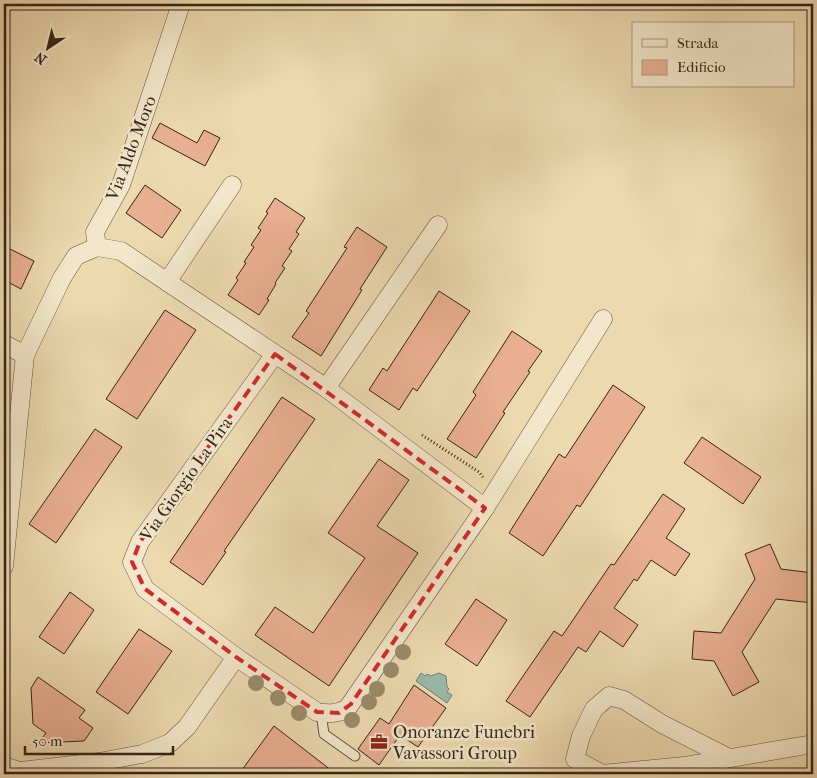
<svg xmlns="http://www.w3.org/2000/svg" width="817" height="778" viewBox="0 0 817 778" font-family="'IM FELL French Canon',serif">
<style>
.water{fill:#99baaa;stroke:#717e70}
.building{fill:#e8af90;stroke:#342519}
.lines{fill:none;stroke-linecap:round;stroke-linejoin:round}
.lane-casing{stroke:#62523e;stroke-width:11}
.street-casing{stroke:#62523e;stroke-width:19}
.path{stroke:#342519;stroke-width:3;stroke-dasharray:1 2.5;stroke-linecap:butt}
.lane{stroke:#f3e6ca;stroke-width:9}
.street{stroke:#f3e6ca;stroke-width:18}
.tree{fill:#998b6b}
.marked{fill:none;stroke:#d62828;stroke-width:4;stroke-dasharray:10 6;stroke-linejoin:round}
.labels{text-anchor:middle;stroke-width:5;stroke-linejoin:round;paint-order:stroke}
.street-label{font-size:18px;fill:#342519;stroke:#f3e6ca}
.poi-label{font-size:18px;fill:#342519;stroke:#f3e6ca;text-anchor:start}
</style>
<rect width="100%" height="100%" fill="#ecd9ae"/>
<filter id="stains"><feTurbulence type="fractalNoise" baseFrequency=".004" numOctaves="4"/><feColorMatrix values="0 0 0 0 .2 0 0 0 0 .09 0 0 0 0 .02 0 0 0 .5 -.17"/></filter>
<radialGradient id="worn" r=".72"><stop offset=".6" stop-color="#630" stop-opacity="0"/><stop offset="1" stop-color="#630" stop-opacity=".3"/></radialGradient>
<!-- water -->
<polygon class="water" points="421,673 425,676 427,674 431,676 439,673 446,676 447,687 449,689 447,692 452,695 447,703 416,681"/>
<!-- building -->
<g class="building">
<polygon points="160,123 197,143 204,130 220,138 205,166 152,138"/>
<polygon points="145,185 181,210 162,238 126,213"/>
<polygon points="275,198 305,218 296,232 299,234 289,249 292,251 282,266 285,268 275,283 276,284 267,299 269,300 259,315 228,295 238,280 236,278 246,263 244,262 254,247 251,245 261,230 258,228 268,213 266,212"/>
<polygon points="357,227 387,247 360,289 362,290 321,356 292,337 309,313 306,311 347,248 344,247"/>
<polygon points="4,246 34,261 21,289 4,280"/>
<polygon points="439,291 470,311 417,391 413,388 399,410 369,390 383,368 387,371"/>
<polygon points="165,310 196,330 137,419 106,399"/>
<polygon points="512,331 542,351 528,371 530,372 503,412 505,413 476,458 447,439 476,395 473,392"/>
<polygon points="613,385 645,407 580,507 577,505 543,556 509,533 559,454 565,458"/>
<polygon points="282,397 315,419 224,551 226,552 203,585 170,562"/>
<polygon points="95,429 122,447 56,543 29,524"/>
<polygon points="702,437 761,477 743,504 684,463"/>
<polygon points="379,459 409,480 377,526 418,553 329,686 255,635 275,607 313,633 365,558 328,533"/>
<polygon points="663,494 685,509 666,538 690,554 675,576 651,560 637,581 634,579 614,608 638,625 623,647 600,631 586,652 578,647 530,717 506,701 554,631 562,636 611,564 614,565"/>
<polygon points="770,544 781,569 813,573 813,603 776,599 742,652 759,682 733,696 714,661 692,659 694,631 721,633 755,579 745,554"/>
<polygon points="70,592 94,610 64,654 39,637"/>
<polygon points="476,599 507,620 477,666 445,644"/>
<polygon points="139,629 172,651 128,714 96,692"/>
<polygon points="38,677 85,710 79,718 93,728 84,741 38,743 46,733 33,724 31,688"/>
<polygon points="414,685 446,708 418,747 400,735 379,765 358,749 380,718 389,724"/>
<polygon points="274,726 336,774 239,774"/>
</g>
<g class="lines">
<!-- lane casing -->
<g class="lane-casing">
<polyline id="lane" points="317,713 322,720 324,734 355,756"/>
</g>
<!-- street casing -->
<g class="street-casing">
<g id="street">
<polyline points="97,247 121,251 326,388 485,508 603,319"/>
<polyline points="97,247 95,232 121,185 181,4"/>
<polyline points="167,282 232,185"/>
<polyline points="4,344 25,355"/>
<polyline points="326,388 438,225"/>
<polyline points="4,566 25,355 62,278 76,256 97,247"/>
<path d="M236,657L317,712C328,714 336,714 347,709L485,508"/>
<polyline points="729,758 662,724 624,700 609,696 594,709 581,736 575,759 602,774 684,766 813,744"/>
<polyline points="4,766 28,774"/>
<polyline points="21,771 99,762 142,754 170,743 187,727 236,657 145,589 132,562 140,542 275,354"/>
</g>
</g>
<!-- path -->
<polyline class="path" points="422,435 479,472 483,477"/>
<!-- lane -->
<use href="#lane" class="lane"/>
<!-- street -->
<use href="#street" class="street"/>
</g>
<!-- trees -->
<g class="tree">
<circle cx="403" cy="652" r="8"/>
<circle cx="391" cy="670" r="8"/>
<circle cx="256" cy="683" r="8"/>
<circle cx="377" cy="689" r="8"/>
<circle cx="278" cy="698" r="8"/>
<circle cx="369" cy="702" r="8"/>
<circle cx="299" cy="713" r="8"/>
<circle cx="352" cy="720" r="8"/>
</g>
<!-- marked area -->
<path class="marked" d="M275,354L485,508L351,704L339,713L317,712L236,657L145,589L132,562L140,542Z"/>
<!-- icons -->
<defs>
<g id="office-bare" transform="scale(1.35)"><path d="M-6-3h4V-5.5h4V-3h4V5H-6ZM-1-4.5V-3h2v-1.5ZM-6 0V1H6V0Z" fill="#8f2418" stroke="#f3e6ca" stroke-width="2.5" paint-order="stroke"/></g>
</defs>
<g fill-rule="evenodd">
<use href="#office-bare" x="379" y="742"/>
</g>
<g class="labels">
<!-- street labels -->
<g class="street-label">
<text transform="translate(131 148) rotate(-69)" y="6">Via Aldo Moro</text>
<text transform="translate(186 479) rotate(-55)" y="6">Via Giorgio La Pira</text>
</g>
<!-- poi labels -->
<g class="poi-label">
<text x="393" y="738">Onoranze Funebri<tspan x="393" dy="21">Vavassori Group</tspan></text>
</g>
</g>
<!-- margin -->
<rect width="817" height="778" fill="none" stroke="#ecd9ae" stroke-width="20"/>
<rect x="5" y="5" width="807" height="768" fill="none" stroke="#342519" stroke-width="2.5"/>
<rect x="10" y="10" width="797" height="758" fill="none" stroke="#342519"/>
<!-- legend -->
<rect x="632" y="22" width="162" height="65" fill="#f3e6ca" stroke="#a79983"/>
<rect x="642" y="39" width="25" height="8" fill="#f3e6ca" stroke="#a79983"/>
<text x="677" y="48" font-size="15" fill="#342519">Strada</text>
<rect x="642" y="60" width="25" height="15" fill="#e8af90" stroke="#a79983"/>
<text x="677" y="72" font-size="15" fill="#342519">Edificio</text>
<!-- north arrow -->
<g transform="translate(48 48) rotate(215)" stroke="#f3e6ca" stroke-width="4" paint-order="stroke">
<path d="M0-4L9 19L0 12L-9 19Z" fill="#342519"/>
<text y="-8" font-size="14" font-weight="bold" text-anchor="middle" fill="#342519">N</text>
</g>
<!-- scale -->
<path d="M25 746v8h148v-8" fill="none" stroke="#342519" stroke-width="2.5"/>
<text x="32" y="746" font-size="15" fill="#342519" stroke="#f3e6ca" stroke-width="4" paint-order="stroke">50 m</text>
<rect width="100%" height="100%" filter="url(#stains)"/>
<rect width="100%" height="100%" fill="url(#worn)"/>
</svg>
